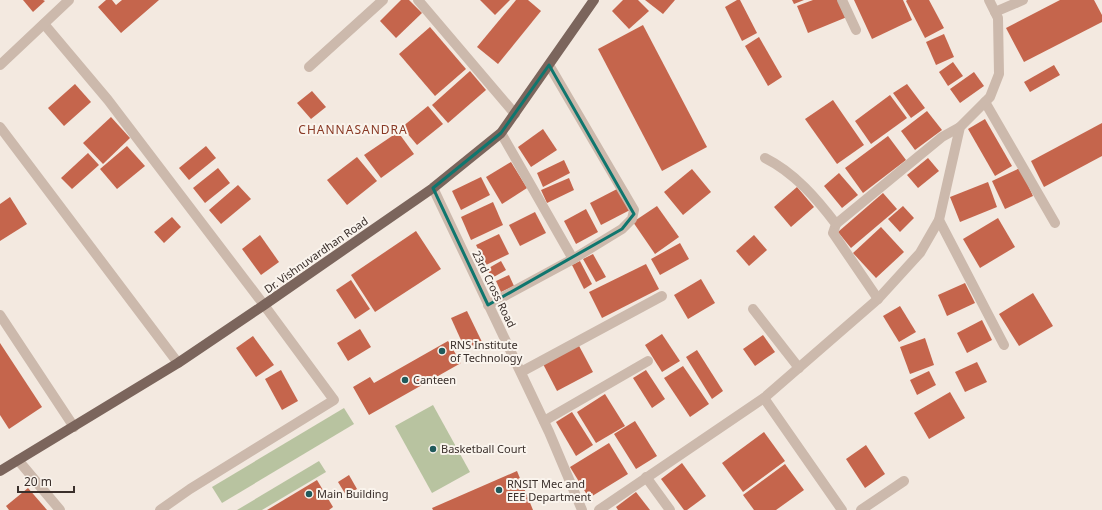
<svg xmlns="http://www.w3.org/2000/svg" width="1102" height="510" viewBox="0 0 1102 510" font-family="'Noto Sans',sans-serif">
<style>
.green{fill:#b8c3a0}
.building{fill:#c5654c}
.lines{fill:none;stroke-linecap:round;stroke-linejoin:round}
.minor{stroke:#ccb9ac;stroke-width:10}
.major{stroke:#7b655c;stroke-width:10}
.marked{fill:none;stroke:#0f766e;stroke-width:3;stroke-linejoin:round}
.poi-dot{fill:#205a5b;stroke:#faf4ed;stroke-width:1.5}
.labels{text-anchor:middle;stroke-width:4;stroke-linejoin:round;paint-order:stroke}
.street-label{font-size:11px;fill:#3a2f2b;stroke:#faf4ed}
.poi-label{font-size:11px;fill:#3a2f2b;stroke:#faf4ed;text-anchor:start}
.neighbourhood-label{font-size:12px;letter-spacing:1px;fill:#883824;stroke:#faf4ed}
</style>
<rect width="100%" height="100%" fill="#f3e9e0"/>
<!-- green -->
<g class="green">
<polygon points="433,405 470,472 432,493 395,426"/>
<polygon points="344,408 354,424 222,503 212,487"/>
<polygon points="319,461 326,472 262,510 237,510"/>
</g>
<!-- building -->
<g class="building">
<polygon points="23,0 43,0 45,1 33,12"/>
<polygon points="106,0 112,0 116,5 122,0 159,0 121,33 98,7"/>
<polygon points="401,0 409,0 422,13 396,38 380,21"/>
<polygon points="480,0 510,0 495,15"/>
<polygon points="516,0 528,0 541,11 498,64 477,47"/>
<polygon points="623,0 638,0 649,11 629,29 612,11"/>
<polygon points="645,0 675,0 663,14"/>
<polygon points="737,0 740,0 757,33 742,41 725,7"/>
<polygon points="792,0 804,0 794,4"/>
<polygon points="813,0 840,0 847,17 808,33 797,6"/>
<polygon points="854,0 903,0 912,20 872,39"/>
<polygon points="907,0 929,0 944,28 925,38 906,1"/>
<polygon points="1060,0 1094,0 1102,15 1102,22 1024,62 1006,28"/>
<polygon points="643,25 707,147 662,171 598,49"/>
<polygon points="430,27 466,69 435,96 399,54"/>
<polygon points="944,34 954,57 936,65 926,42"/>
<polygon points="759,37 782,77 768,86 745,46"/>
<polygon points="953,62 963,76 948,86 939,72"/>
<polygon points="1054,65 1060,75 1030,92 1024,82"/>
<polygon points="470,71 486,90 448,123 432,105"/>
<polygon points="974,72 984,86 960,103 950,89"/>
<polygon points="75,84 91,102 64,126 48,108"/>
<polygon points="907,84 925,108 911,118 893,93"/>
<polygon points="312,91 326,107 311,119 297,103"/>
<polygon points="890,95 907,118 871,144 855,121"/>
<polygon points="833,100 864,145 837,164 805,119"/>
<polygon points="428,106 443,124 417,145 402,127"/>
<polygon points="927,111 942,130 915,150 901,131"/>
<polygon points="111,117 130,138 103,164 83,143"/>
<polygon points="985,119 1012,166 995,176 968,129"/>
<polygon points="1102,123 1102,156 1044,187 1031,161"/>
<polygon points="543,129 557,150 531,167 518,147"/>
<polygon points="398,132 414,154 381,178 364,155"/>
<polygon points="888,136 906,160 863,193 845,168"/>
<polygon points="127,146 145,166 117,189 100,169"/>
<polygon points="206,146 216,158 189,180 179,168"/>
<polygon points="88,153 99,165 72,189 61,178"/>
<polygon points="357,157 377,181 347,205 327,180"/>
<polygon points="928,158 939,171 918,188 907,175"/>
<polygon points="564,160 570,173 543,187 537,173"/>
<polygon points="511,162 527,188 502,204 486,177"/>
<polygon points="218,168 230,183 205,203 193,188"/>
<polygon points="1020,168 1033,196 1005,209 992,181"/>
<polygon points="692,169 711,192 683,215 664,192"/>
<polygon points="839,173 858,195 842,208 824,186"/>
<polygon points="481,177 490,195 461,210 452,191"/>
<polygon points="569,178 574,190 547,203 541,190"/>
<polygon points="988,182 997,207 960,222 950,197"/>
<polygon points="238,185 251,199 221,224 209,210"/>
<polygon points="797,187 814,207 791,227 774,207"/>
<polygon points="619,188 630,210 601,225 590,203"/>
<polygon points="883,193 897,209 851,248 838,232"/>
<polygon points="10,197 27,224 0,241 0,204"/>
<polygon points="493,202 503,225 471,240 461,217"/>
<polygon points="657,206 679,237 655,254 633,222"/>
<polygon points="903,206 914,218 900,232 888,219"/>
<polygon points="586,209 598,232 576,244 564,221"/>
<polygon points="535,212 546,233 520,246 509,225"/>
<polygon points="172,217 181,227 164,243 154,232"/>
<polygon points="998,218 1015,247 980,268 963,239"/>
<polygon points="881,227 904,252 876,278 853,253"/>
<polygon points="416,231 441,269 375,312 351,275"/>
<polygon points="499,234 509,254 486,265 476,245"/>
<polygon points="260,235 279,262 261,275 242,249"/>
<polygon points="754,235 767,250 749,266 736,251"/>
<polygon points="680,243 689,259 660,275 651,259"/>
<polygon points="593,254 606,277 596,282 583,259"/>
<polygon points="501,261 506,270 492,278 487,269"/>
<polygon points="580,261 592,284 584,289 572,265"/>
<polygon points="646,264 659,289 602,318 589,292"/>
<polygon points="509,275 514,286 501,292 496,281"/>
<polygon points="701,279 715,303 688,319 674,295"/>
<polygon points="351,280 370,309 355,319 336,290"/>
<polygon points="965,283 975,303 947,316 938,295"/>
<polygon points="1033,293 1053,326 1019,346 999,314"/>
<polygon points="900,306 916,332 899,342 883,316"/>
<polygon points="467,311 482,342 465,349 451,318"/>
<polygon points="982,320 992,340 967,353 957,333"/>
<polygon points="360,329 371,347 348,361 337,343"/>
<polygon points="662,334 680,361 662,372 645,345"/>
<polygon points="763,335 775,352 755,366 743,349"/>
<polygon points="253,336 274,365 256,377 236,348"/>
<polygon points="925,338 934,365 910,374 900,347"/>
<polygon points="448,341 461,363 369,415 353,387 370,377 374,383"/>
<polygon points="0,343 42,407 9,429 0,415"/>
<polygon points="578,344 593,372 557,391 542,362"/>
<polygon points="697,350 723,391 712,399 686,357"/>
<polygon points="977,362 987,382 965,392 955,372"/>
<polygon points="683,366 709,404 690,417 664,378"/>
<polygon points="281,370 298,401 282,410 265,379"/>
<polygon points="646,370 665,399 652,408 633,378"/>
<polygon points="929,371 936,385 917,395 910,380"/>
<polygon points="950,392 965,418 929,439 914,413"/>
<polygon points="605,394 625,426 596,443 577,412"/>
<polygon points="572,412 593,445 576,456 556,422"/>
<polygon points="635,421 657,456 636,469 614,434"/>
<polygon points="764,432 785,461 743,492 722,463"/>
<polygon points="609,443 628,474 589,498 570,467"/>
<polygon points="866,445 885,474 865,488 846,459"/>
<polygon points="682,463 706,496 687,510 684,510 661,479"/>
<polygon points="785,464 804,490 776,510 754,510 743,495"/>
<polygon points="517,471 533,510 433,510 432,508"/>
<polygon points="349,475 357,489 346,495 338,482"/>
<polygon points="317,480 333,507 329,510 267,510"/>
<polygon points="28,488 47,510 9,510 6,506"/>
<polygon points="636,492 650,510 618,510 616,507"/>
</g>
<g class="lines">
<!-- minor -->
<g class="minor">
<polyline points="418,0 515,114"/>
<polyline points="842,0 856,30"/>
<polyline points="995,12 1023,0"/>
<polyline points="44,24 108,100 264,305 334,400 190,489 160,510"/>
<polyline points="0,65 69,0"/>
<polyline points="309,67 383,0"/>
<polyline points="985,102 1055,223"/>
<polyline points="0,127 178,363"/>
<polyline points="501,133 573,259"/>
<path d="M765,158C795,173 817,199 836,224L833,233L878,299"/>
<polyline points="433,188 549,432 582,510"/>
<polyline points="939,220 1004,345"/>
<polyline points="836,224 942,137 960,127"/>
<polyline points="488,305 573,259 622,229 632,219 634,210 549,65"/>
<polyline points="753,309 799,368"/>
<polyline points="0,315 74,427"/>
<polyline points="521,372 662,296"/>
<polyline points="764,398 842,510"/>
<polyline points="544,421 648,361"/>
<polyline points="18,460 60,510"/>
<polyline points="646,477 670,510"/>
<polyline points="599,510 764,398 878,299 920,253 939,220 960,127 990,97 999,74 998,18 989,0"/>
<polyline points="861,510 904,481"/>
</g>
<!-- major -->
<polyline class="major" points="0,471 178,363 264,305 433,188 501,133 594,0"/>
</g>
<!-- marked area -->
<path class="marked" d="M549,65L634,214L622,229L488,305L433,188L501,133Z"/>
<!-- markers -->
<g class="poi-dot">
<circle cx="442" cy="351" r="4"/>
<circle cx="405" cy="380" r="4"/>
<circle cx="433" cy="449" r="4"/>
<circle cx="499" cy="490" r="4"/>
<circle cx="309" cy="494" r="4"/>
</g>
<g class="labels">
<!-- street labels -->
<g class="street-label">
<text transform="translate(316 255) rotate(-35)" y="4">Dr. Vishnuvardhan Road</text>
<text transform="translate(494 289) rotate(64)" y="4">23rd Cross Road</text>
</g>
<!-- poi labels -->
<g class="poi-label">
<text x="450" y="349">RNS Institute<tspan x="450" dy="13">of Technology</tspan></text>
<text x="413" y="384">Canteen</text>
<text x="441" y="453">Basketball Court</text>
<text x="507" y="488">RNSIT Mec and<tspan x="507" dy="13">EEE Department</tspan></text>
<text x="317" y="498">Main Building</text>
</g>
<!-- neighbourhood labels -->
<g class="neighbourhood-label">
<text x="353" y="134">CHANNASANDRA</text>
</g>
</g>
<!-- scale -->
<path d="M18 486v6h56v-6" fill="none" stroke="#3a2f2b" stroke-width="2"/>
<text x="24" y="486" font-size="12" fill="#3a2f2b" stroke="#faf4ed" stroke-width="3" paint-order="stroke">20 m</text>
</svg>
